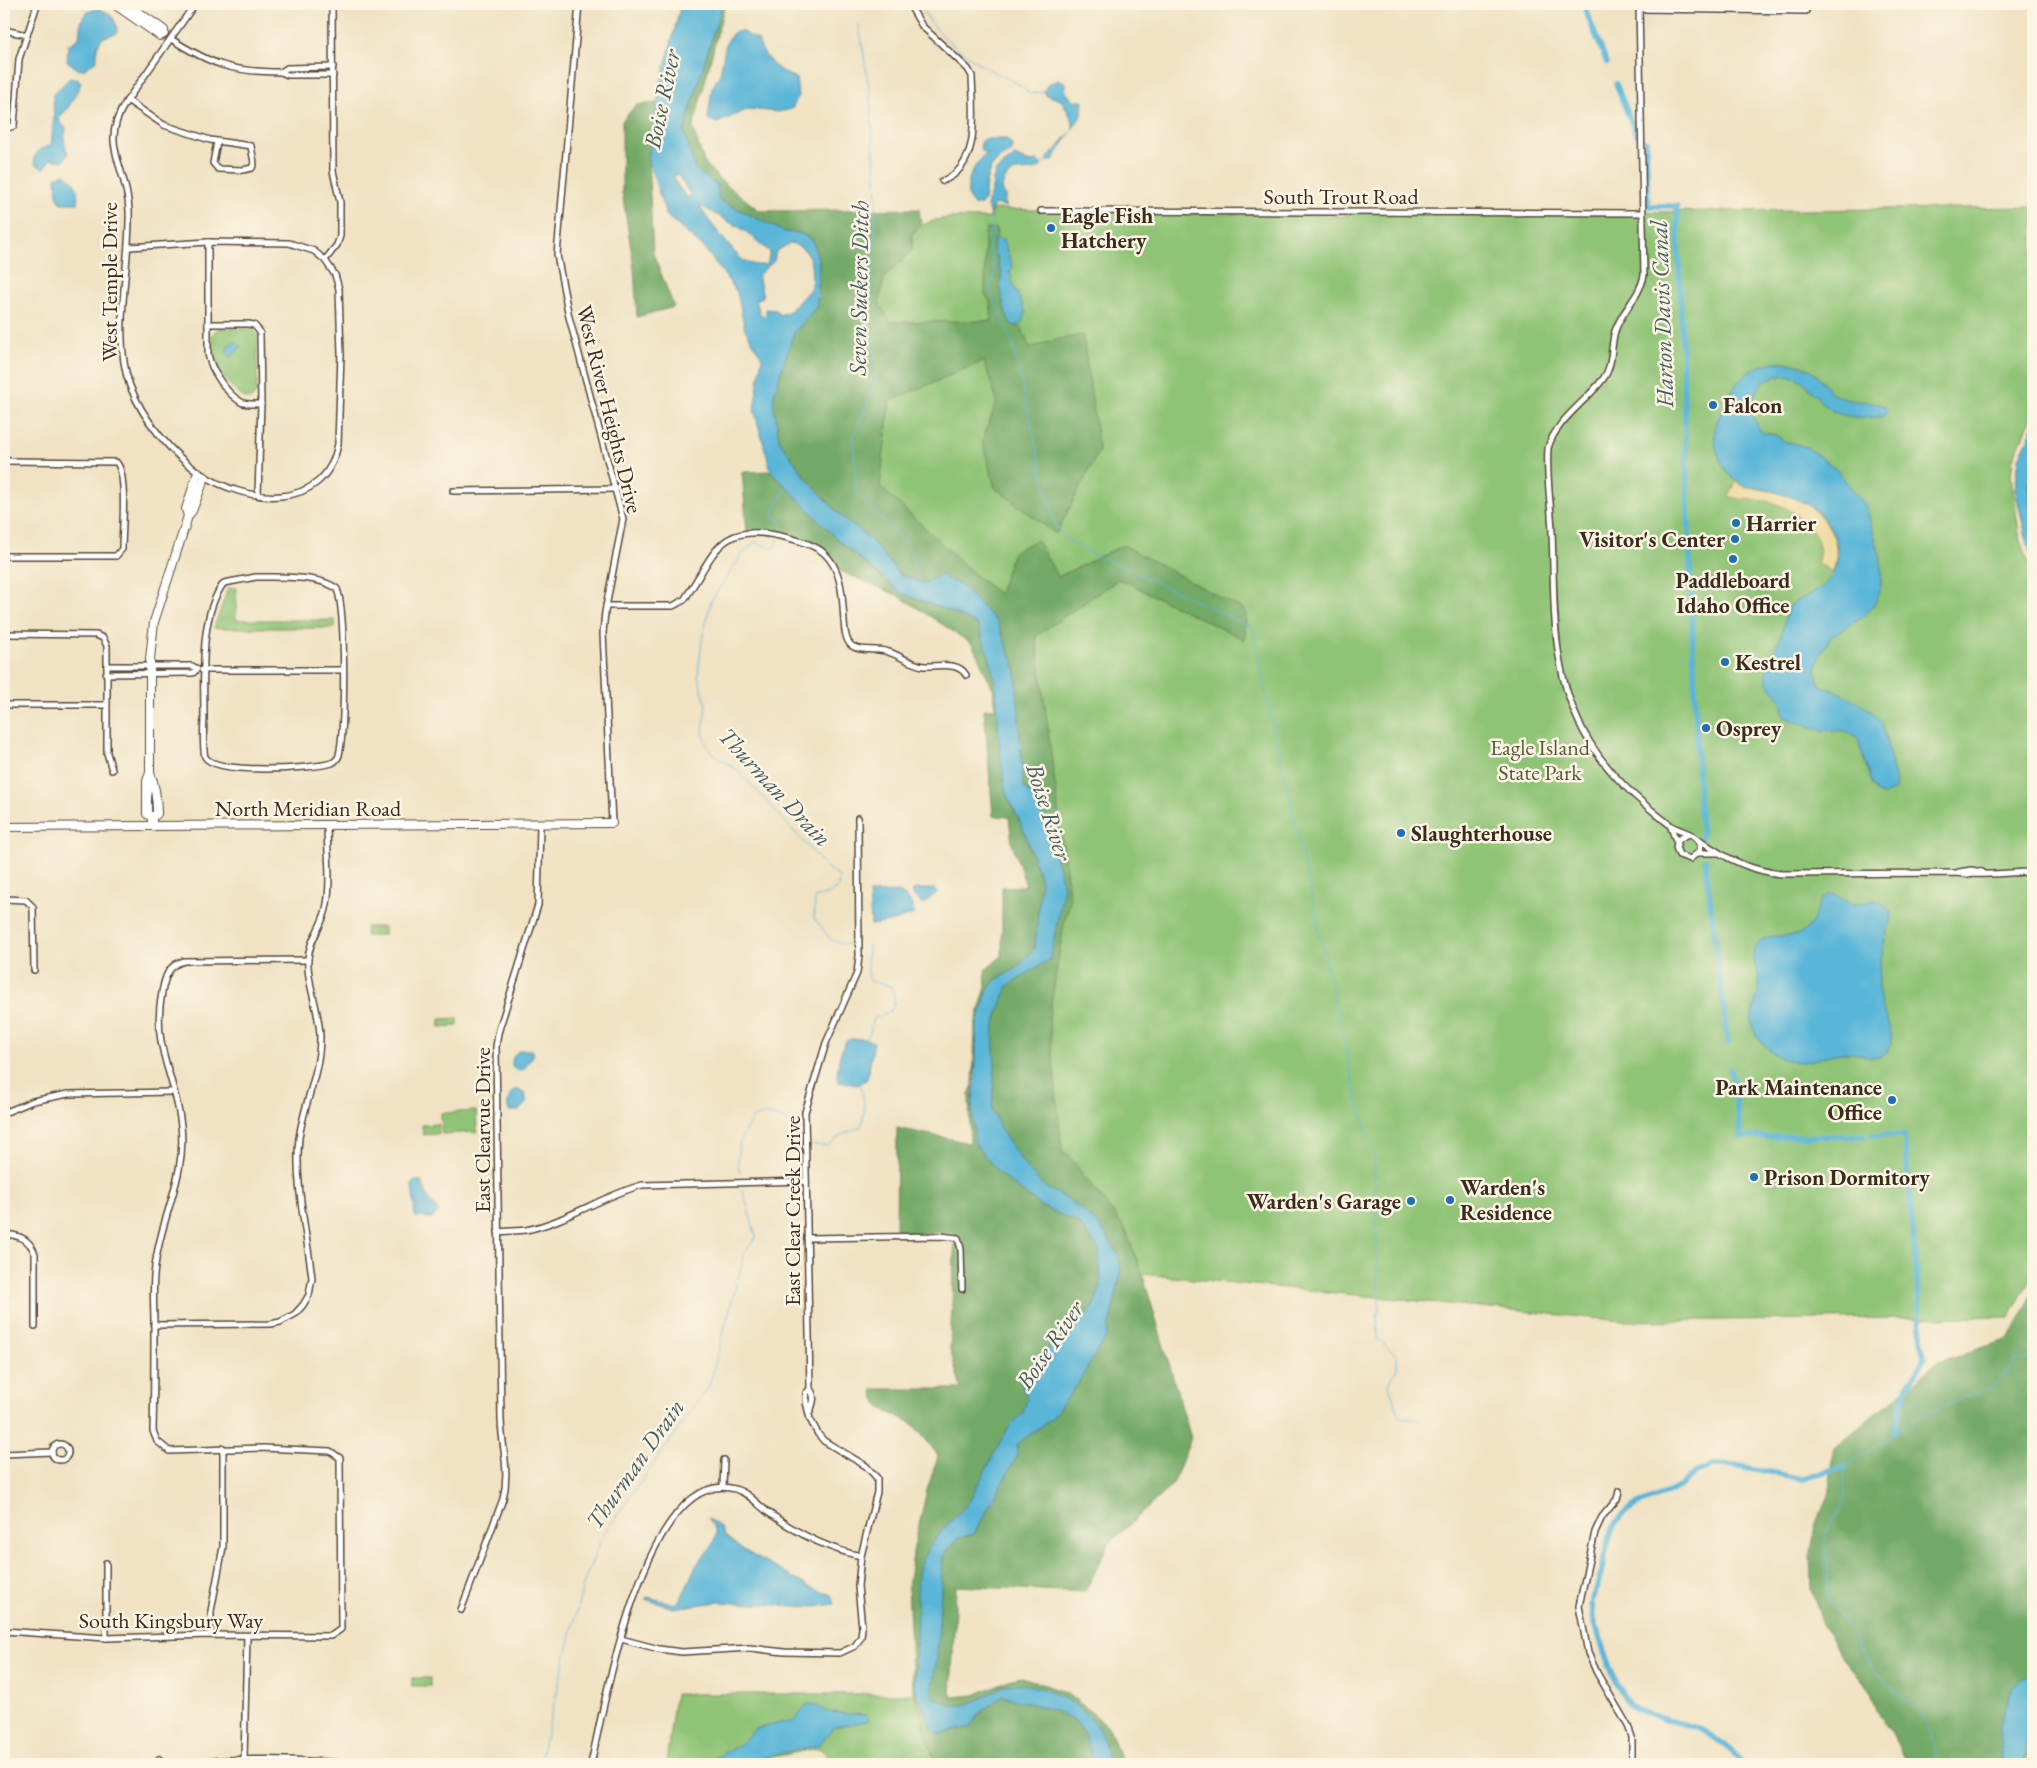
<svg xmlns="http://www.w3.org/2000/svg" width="2037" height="1768" viewBox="0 0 2037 1768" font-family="'EB Garamond',serif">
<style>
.green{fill:#8fc375;stroke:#65764a}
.forest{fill:#73a966;stroke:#576a42}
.sand{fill:#eeda9e;stroke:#94825e}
.water{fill:#5ab6d8;stroke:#4a707b;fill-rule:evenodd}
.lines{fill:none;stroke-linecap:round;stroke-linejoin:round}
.stream{stroke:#5ab6d8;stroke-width:1}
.canal{stroke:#5ab6d8;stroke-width:5.5}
.street-casing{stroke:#564637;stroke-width:8}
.secondary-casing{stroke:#564637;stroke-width:10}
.street{stroke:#fff;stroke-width:5}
.secondary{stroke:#fff;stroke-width:8}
.poi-dot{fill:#1f6fb2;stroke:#fcf5e5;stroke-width:2}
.labels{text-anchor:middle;stroke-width:5;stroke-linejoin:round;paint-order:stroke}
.street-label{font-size:22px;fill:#3b2a1e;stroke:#fcf5e5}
.poi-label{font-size:22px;font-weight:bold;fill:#3b2a1e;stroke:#fcf5e5;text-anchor:start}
.park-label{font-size:22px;fill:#545838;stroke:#fcf5e5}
.water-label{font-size:24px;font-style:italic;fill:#465b5f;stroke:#fcf5e5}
</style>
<rect width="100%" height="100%" fill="#fcf5e5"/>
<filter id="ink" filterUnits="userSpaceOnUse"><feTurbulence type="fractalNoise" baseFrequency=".02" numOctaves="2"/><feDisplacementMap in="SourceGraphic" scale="10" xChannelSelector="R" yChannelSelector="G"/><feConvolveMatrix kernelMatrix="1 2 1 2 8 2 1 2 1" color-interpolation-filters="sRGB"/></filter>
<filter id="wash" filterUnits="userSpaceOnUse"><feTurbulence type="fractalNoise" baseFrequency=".0096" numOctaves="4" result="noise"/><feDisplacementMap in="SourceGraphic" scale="20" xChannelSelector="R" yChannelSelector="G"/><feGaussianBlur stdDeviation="1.12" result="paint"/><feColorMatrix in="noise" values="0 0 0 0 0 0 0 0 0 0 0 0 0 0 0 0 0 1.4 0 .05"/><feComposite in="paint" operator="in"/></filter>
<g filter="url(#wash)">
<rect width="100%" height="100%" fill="#f0e2c3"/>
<!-- green -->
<g class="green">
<path d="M2033,207V415L2013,459L2011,475L2020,541L2033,575V1275L2009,1317L1623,1321L1121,1272L1045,1187L1017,705L780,374L992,321L890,323L879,303L884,278L912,250V234C932,212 963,219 990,218L991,209L1347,216V211L1565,213Z"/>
<path d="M218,328L253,329L257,334V392L251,399C243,399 239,394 234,389C215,370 212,362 212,335Z"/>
<polygon points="228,588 236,588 236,620 335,620 335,628 214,628"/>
<polygon points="366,927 384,927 384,935 366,936"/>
<polygon points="458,1018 458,1026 440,1027 440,1019"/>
<polygon points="476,1111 477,1132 442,1134 441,1113"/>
<polygon points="439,1124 439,1134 423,1135 422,1125"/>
<rect x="412" y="1678" width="18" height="8"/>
<polygon points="675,1694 917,1694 935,1764 838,1764 819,1748 739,1764 666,1764"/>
</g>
<!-- forest -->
<g class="forest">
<path d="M722,4H725L693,128L704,162L719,179L760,211L919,209L921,224L912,234V250L884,278L879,303L890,322L992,321L990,302L985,294V234L986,229H996L997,236L993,241L999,268L1002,272L1011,324L1022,328L1030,348L1059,339L1083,335L1099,451L1056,534L995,488L982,441L997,401L984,361L890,401L880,486L974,574L999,594L1013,552L1037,540L1058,577L1123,545L1246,611L1245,640L1119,579L1036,636L1070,901L1063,929L1049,1018L1062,1152L1069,1156L1125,1228L1143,1276L1191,1438L1173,1484L1108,1545L1085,1592L956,1586L951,1697L975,1695L1011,1679L1022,1677L1062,1691L1074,1698L1109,1727L1122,1764H1109L1101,1734L1005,1685C990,1694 969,1710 950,1707C944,1705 938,1700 933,1696L932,1687L937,1657L943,1556L958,1538L974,1534L1017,1456V1444L1052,1418L1078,1383L1107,1335L1121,1272L1072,1202L1045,1187L1028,1170L1001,1130L992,1110L995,1067L993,1033L997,1015L1008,986L1050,959L1064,887L1045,820L1037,804L1023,785L1016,670L997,622L942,575L923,583L900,575L871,540L839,514L806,478L779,440L773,399L780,374L794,333L817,306L819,261L812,239L799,233L785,232L719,200L717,185L695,169L684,131Z"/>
<polygon points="657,103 648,159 653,253 674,307 637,317 634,268 622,192 622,121 636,105"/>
<polygon points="2033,463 2033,517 2029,487"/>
<path d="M771,471L838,540L901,593L952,612L978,625L990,659L996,689L1000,753L1006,794L1023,828L1041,880L1035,948L1017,968L996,979L987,991L977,1025L972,1108L1001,1175L1041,1206L1078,1223L1099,1250L1101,1286L1093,1307L1063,1340L1049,1348L1023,1413L1009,1427L967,1505L945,1527L917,1647L915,1687L933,1729L938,1734L971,1727L978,1715L1003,1696C1019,1701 1065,1711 1076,1722C1087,1733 1090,1750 1094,1764H935L913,1689L908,1587L914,1547L927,1490L938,1456C937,1453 914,1425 911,1423C896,1413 873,1413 873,1389H961L950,1349L955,1233H896L897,1128L970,1143L969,1094L973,1085L975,1025L986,986L985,970L1002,956V887L1026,886L1012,844L1009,817L993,816L984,709H995L993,689L972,644L899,596L840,571L832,558L821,549L782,536L747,532L742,472Z"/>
<polygon points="2033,1293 2033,1675 2024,1677 2012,1687 1998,1729 2004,1764 1907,1764 1895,1739 1879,1713 1870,1689 1846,1662 1823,1624 1811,1590 1810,1551 1816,1523 1828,1495 1835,1447 1938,1362 2009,1339"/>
<polygon points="2033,1723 2033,1764 2025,1764 2028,1728"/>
</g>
<!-- sand -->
<path class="sand" d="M1737,481C1753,491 1774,490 1792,496C1801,499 1808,504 1815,511C1834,529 1841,546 1833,572L1817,563C1829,535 1795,509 1771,502C1756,498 1743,502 1729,496Z"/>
<!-- water -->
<g class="water">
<path d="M681,4H722L684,131L695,169L717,185L719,200L785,232L799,233L812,240L819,261L817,306L794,333L780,374L773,399L779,440L806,478L839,514L871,540L900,575L923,583L941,575L963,587L997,622L1016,670L1023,785L1037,804L1045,820L1064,887L1050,959L1008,986L997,1015L993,1033L995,1067L992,1110L1001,1130L1028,1170L1045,1187L1072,1202L1100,1226L1118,1254L1121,1272L1107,1335L1078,1383L1052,1418L1017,1444V1456L974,1534L958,1538L943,1556L937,1657L932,1687L933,1696C958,1713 968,1705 993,1692C997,1690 1002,1686 1007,1685C1039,1680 1087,1704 1101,1734C1106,1743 1106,1755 1109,1764H1094C1090,1750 1087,1733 1076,1722C1065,1711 1019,1701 1003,1696L978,1714L971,1727L938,1734L933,1729L915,1687L918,1572L928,1548L945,1527L967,1505L1009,1427L1023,1413L1027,1399L1020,1380L1049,1348L1063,1340L1093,1307L1101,1286L1099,1250L1079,1223L1041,1206L1001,1175L975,1144L972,1108L975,1085L977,1025L987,991L996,980L1017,968L1035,948L1041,880L1023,828L1006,794L1000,753L996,689L990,659L978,625L952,612L901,593L838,540L771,471L754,409L762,358L745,329L737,292L705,249L666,215L648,159L660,86ZM675,175H678L691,195L689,197H686L674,180ZM699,205L744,230L770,252L767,264C760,266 751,265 744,261C737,257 702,213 699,205ZM791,243C815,251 811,266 812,287L790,311L779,315L776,310L766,309V316L760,314L756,300L763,297L758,275L774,261L776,251Z"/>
<path d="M100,9C111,13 118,21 117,33L102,38L97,47V60L85,69L79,70L67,61L68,45L79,38C81,21 80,11 100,9Z"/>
<path d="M741,31L758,40C764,59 777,71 796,78L798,96L792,109L778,112L749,109L717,123L708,119L712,88L720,74L726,43L733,33Z"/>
<polygon points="70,78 77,78 81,84 68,108 59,118 60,122 66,128 64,141 68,154 63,161 50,159 44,169 35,164 34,158 39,150 51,145 54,118 53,94"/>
<polygon points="1058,80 1065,83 1066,92 1073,101 1083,101 1082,115 1073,128 1073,121 1061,100 1046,95 1044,91 1048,84"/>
<polygon points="1070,133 1053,160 1048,161 1047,159"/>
<path d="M983,139H1007L1012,145L1011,152C986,165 987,175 984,201L981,205H974C959,193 973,162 987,154L982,151L980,146Z"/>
<path d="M1015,156L1027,162L1038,161L1042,166C1023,178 1010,159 1001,190L1005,195V207L995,204L991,209V218L987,206L992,189L993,180L996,171Z"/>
<path d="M64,174C76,179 78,190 78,203H61L57,195L56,177Z"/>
<polygon points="994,239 1003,240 1013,268 1008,273 1011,273 1012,282 1026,313 1021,324 1015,326 1011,324 1004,308 1000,284 1002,272 999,268 997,256 993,252"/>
<polygon points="236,342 241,347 231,357 226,352 228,345"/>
<path d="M1775,362C1796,362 1810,365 1823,382C1827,387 1831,393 1837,396C1852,405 1877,397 1889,410L1883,417C1868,417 1851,419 1837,413C1809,400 1808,366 1771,378C1761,381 1753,395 1752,405C1750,414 1757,427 1763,433L1776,435L1784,441L1806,447L1835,468L1866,506L1881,559V585L1875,604L1860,619L1832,636L1820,654L1817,664L1816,674L1820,685C1842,694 1868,703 1882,723L1896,783L1895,790L1884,795L1877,793L1872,786L1857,737L1845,731L1819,730L1784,717L1781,701L1768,683L1766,675L1767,666L1780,638L1788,607C1800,597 1818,593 1829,580C1837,570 1840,553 1836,541C1825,504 1792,496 1759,488C1754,487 1749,488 1744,486C1724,476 1710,447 1716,424C1719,415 1725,405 1729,397C1738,377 1754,365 1775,362Z"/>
<polygon points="2033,428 2033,463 2029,487 2033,517 2033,566 2015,490 2019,458"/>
<polygon points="916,889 935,889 938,892 923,904 912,894 913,890"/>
<polygon points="897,892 901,893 913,905 914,914 894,921 871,925 869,893"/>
<path d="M1830,894C1840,895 1840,899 1848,902C1864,910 1875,888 1891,913C1891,921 1888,927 1886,935C1882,955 1876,977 1880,998C1882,1013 1897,1035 1889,1049C1880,1065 1864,1054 1851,1053C1832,1051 1815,1063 1796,1062C1784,1062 1768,1051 1761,1042C1741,1015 1760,1006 1759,981C1758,966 1745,953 1762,940C1773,932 1790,940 1802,932C1817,924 1813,912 1821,901C1822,898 1828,896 1830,894Z"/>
<path d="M865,1039L874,1042L867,1079L858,1085L838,1082C835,1076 841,1042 848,1040C852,1038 860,1039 865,1039Z"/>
<path d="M521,1050H531L534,1054L524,1069L519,1071L513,1068C510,1060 514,1053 521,1050Z"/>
<path d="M517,1089L525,1094L527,1102L519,1111H509C506,1103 509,1092 517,1089Z"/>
<path d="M415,1181H421C425,1187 425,1192 428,1198C431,1203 436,1207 438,1212L433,1218L415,1217L412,1184Z"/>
<path d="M708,1518L720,1527L725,1536L740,1548L811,1588L831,1595L835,1604L815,1607L718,1602L673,1608L645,1599L647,1597L676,1604C687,1593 689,1576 698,1563C703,1555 712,1549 715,1538C718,1529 711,1524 708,1518Z"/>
<polygon points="2033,1675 2033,1723 2028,1729 2025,1764 2004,1764 1998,1729 2012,1687 2024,1677"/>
<polygon points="807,1704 816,1705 827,1712 866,1715 869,1718 867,1721 834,1727 819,1745 734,1764 711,1763 711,1760 739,1745 755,1729 794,1720"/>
</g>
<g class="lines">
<!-- stream -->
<g class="stream">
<path d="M920,4C931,30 959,51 983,66C998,76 1018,79 1029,94L1044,91"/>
<polyline points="859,25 869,87 877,193 870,317 877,377 854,437 856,492 912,551 917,581"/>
<polyline points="1070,133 1073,128"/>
<polyline points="1042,163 1048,161"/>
<polyline points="991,218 994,239"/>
<polyline points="992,227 987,239 995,273 990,288 1013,346 1054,523 1062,534"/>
<polyline points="780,535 782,528 780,519 775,518 772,513 788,486"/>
<polyline points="1065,538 1091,554 1120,565 1253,628 1262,678 1358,1103 1366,1132 1374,1147"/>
<polyline points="779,539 775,547 770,548 755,542 742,554 711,601 702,641 698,675 706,704 703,733 708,748 721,760 738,770 830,871 839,877 838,888 827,895 815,897 814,918 831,940 853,946"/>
<path d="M866,1040L871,1031L872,1020L892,1010C895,1001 895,995 891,986L869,981L867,958L869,945"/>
<path d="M812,1145L827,1146L843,1134L860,1128C867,1112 864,1100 860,1084"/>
<polyline points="1374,1152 1379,1309 1377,1317 1378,1339 1397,1356 1397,1368 1389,1385 1400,1417 1420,1419"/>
<path d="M740,1173C734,1151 741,1134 754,1117C778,1111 791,1120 801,1143"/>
<polyline points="539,1764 584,1582 603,1535 709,1386 745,1253 756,1237 742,1188"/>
<path d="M1938,1764L1924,1718L1869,1664L1828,1597L1825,1535L1844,1503L1845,1467C1892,1434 1937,1401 1993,1388L2015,1360L2033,1359"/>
</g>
<!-- canal -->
<g class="canal">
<polyline points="1583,4 1607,63"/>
<polyline points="1616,84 1636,134"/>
<polyline points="1646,141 1648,206 1677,206 1685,424"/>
<polyline points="1685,429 1699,804 1702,836"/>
<polyline points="1705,859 1728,1043"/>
<polyline points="1731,1069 1741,1137 1864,1136"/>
<polyline points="1872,1136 1904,1135 1904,1137"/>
<polyline points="1905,1142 1920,1312"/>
<polyline points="1894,1433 1907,1385 1924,1359 1920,1317"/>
<polyline points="1715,1465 1740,1466 1803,1479 1845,1467"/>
<path d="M1592,1599C1604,1577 1605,1537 1617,1521C1633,1500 1655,1500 1677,1488C1684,1485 1688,1478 1695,1473C1701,1470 1706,1471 1712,1466"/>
<path d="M1591,1604C1594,1625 1616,1694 1632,1706C1651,1719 1675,1720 1696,1728C1715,1735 1732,1751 1745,1764"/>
</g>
</g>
</g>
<g filter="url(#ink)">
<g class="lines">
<!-- street casing -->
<g class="street-casing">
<g id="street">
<path d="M195,4L126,102C98,145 127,165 129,210C131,264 111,335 130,386C143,419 171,454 200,473C246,504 325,513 338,444L341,354L339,289L335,275L325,260L337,245L340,236V202L333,171L332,4"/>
<polyline points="579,4 557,255 569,317 623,519 605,612 603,633 612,823"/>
<path d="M909,4L922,26L968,69L972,76C973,110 982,167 942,181"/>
<path d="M1639,4L1644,276C1639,298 1622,310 1615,331C1610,347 1614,365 1603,379C1586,402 1556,420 1548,448C1546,476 1551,504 1552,532C1555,606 1549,674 1589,741C1610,776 1638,800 1670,825C1681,833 1704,833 1700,851L1690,859L1679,855L1676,847L1679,839L1689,834"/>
<polyline points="1639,9 1806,11"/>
<polyline points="4,30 27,35"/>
<path d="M171,39C212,65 232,72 281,72"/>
<polyline points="333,67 287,68 281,72 288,75 333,75"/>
<polyline points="127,100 164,125 210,140 251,146 254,163 252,168 243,170 218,169 213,163 217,142"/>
<polyline points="4,129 14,126 19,59 36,8"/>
<polyline points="1041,211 1642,213"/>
<path d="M208,242V354C211,370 226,393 241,402C246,405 255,404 261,404"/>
<polyline points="129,247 208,242 289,243 314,251 325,260"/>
<polyline points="208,324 248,324 254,325 260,332 261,404 258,494"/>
<path d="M4,461L116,462C128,473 122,531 122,549L116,556H4"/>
<polyline points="453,491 616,489"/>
<path d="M256,577C277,577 321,575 337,589C346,611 345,729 339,755C338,759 336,761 332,763C312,769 216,775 205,757C202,744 204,728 204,715C204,676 199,615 224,583Z"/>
<path d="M606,606H673L684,600C714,557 717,521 780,536C794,539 815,544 825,554C853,581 836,635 852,646C861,652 874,648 885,651C899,654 909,664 924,666C938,667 958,661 966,675"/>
<polyline points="4,634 96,635 103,638 107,646 107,753 112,770"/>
<polyline points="202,670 343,670"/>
<polyline points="106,674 193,673 197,669 192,666 107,666"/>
<polyline points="4,705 106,705"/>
<polyline points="1670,825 1677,843"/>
<path d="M1700,840C1724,858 1751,871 1782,874L1956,873C1980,877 2008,872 2033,872"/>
<polyline points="1699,853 1718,853"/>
<polyline points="1959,872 1971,870 1982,872"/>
<polyline points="4,899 26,900 33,907 34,970"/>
<polyline points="4,1113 33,1101 68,1094 173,1092"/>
<path d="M498,1232C507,1231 517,1231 526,1230C566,1222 602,1196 642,1185L806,1181"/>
<path d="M4,1234C19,1235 30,1239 35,1254V1326"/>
<polyline points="807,1238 941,1236 958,1238 961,1249 962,1289"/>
<path d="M154,1325L271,1324L280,1322L295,1314L303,1305L309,1295L312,1278C307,1234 294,1181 299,1138C304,1103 320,1073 320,1037C320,1011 306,982 308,959C309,940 322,927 326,909C332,883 327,852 327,826"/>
<polyline points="810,1389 805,1112 826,1043 857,973 859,956 858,818"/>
<circle cx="60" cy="1452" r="8"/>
<polyline points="4,1454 52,1452"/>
<polyline points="723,1487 724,1460"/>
<polyline points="1619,1491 1617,1499 1602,1517 1595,1532 1579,1606 1588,1653 1597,1673 1628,1726 1632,1737 1632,1764"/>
<polyline points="106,1563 106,1638"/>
<path d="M461,1610L503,1499C510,1471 502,1448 501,1420L496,1047L498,1033L538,905L540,824"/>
<path d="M4,1631L106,1638L211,1635L331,1636L341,1629L340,1458L330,1451L263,1448L169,1451L157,1441L153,1431C154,1395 154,1360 154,1324C154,1305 152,1286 155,1267C160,1219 187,1176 181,1126C176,1075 151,1049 162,992C165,977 168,965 184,961L307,960"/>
<polyline points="211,1635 211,1611 223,1547 223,1448"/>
<path d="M621,1639L659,1649L682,1652L750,1648L784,1652L840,1653L855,1646L861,1637L862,1628L858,1586L861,1556L877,1492V1478L866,1466L824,1441L818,1434L810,1419L806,1402V1393L810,1389C816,1396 813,1404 810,1412"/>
<polyline points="159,1759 165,1764"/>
<polyline points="244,1759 247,1636"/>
<path d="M178,1764C239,1756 298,1760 358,1764"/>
<path d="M591,1764C604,1706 646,1465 735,1489C750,1493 759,1507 772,1515C800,1535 828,1549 861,1556"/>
</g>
</g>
<!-- secondary casing -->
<g class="secondary-casing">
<g id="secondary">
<polyline points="114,4 160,36 164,34 164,30 127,4"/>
<polyline points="188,516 192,511 205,477"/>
<polyline points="150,773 150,659 154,622 184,529 188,516 186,509 198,472"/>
<path d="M152,826V817L157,814C157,800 155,785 150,773L147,781V814L152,817"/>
<polyline points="4,827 612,823"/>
</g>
</g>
<!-- street -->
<use href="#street" class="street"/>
<!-- secondary -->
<use href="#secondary" class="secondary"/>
</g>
</g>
<!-- markers -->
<g class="poi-dot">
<circle cx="1051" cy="228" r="5"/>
<circle cx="1713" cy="405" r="5"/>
<circle cx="1736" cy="523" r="5"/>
<circle cx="1735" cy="539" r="5"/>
<circle cx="1733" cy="559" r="5"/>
<circle cx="1725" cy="662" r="5"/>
<circle cx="1706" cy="728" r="5"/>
<circle cx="1401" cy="833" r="5"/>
<circle cx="1892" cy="1100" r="5"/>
<circle cx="1754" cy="1177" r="5"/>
<circle cx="1450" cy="1200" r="5"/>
<circle cx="1411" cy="1201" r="5"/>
</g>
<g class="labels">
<!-- street labels -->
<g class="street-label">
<text x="1341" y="204">South Trout Road</text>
<text transform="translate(109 282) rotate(-90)" y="8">West Temple Drive</text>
<text transform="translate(610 409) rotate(76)" y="8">West River Heights Drive</text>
<text x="308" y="816">North Meridian Road</text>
<text transform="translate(482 1130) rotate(-90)" y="8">East Clearvue Drive</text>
<text transform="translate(792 1211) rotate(-90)" y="8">East Clear Creek Drive</text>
<text x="171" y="1628">South Kingsbury Way</text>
</g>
<!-- poi labels -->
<g class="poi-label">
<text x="1061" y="223">Eagle Fish<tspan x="1061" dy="25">Hatchery</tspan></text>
<text x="1723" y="413">Falcon</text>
<text x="1746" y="531">Harrier</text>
<text x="1725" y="547" text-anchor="end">Visitor's Center</text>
<text x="1733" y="588" text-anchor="middle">Paddleboard<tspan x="1733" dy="25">Idaho Office</tspan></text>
<text x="1735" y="670">Kestrel</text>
<text x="1716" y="736">Osprey</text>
<text x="1411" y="841">Slaughterhouse</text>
<text x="1882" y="1095" text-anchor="end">Park Maintenance<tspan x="1882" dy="25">Office</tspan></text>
<text x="1764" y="1185">Prison Dormitory</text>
<text x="1460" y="1195">Warden's<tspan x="1460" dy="25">Residence</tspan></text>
<text x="1401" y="1209" text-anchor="end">Warden's Garage</text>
</g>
<!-- park labels -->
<g class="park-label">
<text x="1540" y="755">Eagle Island<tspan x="1540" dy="25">State Park</tspan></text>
</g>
<!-- water labels -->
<g class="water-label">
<text transform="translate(662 99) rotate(-78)" y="8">Boise River</text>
<text transform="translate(859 288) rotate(-89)" y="8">Seven Suckers Ditch</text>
<text transform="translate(1662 314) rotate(-92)" y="8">Harton Davis Canal</text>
<text transform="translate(775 787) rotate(47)" y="8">Thurman Drain</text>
<text transform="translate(1049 812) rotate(72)" y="8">Boise River</text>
<text transform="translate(1050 1345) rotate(-56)" y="8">Boise River</text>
<text transform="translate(635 1464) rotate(-55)" y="8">Thurman Drain</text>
</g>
</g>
<!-- margin -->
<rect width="2037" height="1768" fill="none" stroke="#fcf5e5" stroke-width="20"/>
</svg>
